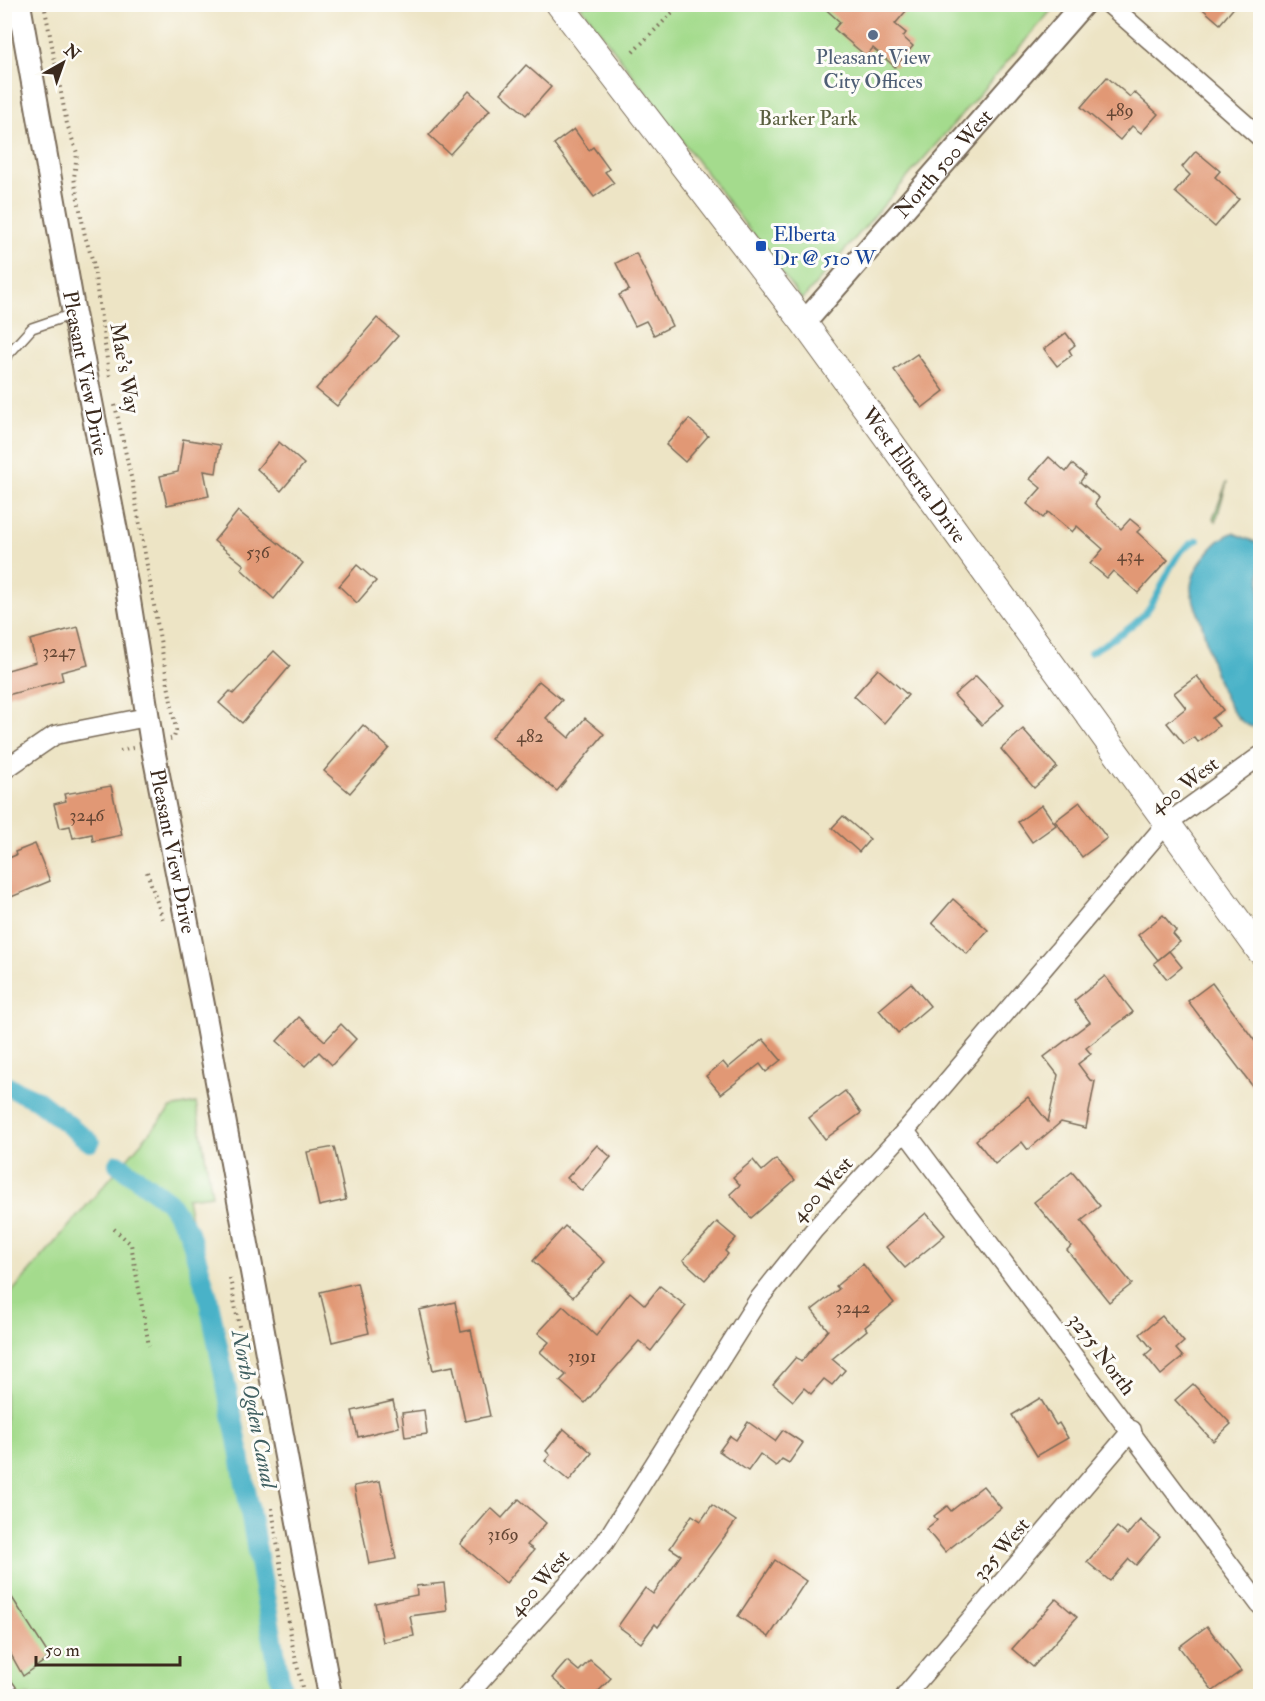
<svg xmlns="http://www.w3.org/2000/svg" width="1265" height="1701" viewBox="0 0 1265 1701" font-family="'IM FELL Double Pica',serif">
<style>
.green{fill:#a4db8d;stroke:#708256;stroke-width:1.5}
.forest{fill:#83bb78;stroke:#5f724b;stroke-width:1.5}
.water{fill:#49b2c8;stroke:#426e73;stroke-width:1.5}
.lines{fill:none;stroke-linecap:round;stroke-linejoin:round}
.stream{stroke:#49b2c8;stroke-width:6}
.canal{stroke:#49b2c8;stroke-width:20}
.building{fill:#e19874}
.service-casing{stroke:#796b58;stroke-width:12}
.minor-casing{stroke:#796b58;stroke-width:21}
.tertiary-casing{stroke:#796b58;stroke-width:26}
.secondary-casing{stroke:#796b58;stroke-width:28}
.path{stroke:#796b58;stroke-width:4;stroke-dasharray:1.5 4.5;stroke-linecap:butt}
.service{stroke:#fff;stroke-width:9}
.minor{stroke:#fff;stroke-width:18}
.tertiary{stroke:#fff;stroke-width:22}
.secondary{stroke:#fff;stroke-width:26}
.service-dot{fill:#5c6f8a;stroke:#fdfcf7;stroke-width:2}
.transit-dot{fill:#1a4fb4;stroke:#fdfcf7;stroke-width:2}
.labels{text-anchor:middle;stroke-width:6;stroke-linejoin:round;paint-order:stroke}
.number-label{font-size:18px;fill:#644634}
.service-label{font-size:21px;fill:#4e5e75;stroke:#fdfcf7}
.park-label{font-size:21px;fill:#5a5f3f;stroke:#fdfcf7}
.street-label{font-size:21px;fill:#3b2a1e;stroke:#fdfcf7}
.transit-label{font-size:21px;fill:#164399;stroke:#fdfcf7;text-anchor:start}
.water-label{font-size:22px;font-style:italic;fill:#416062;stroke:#fdfcf7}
</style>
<rect width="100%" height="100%" fill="#fdfcf7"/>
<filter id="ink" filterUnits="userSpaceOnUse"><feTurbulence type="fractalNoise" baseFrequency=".0167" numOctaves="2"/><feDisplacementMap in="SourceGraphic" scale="12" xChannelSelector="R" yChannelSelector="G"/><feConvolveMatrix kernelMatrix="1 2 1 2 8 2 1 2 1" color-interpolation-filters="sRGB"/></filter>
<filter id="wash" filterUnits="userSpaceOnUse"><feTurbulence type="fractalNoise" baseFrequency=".008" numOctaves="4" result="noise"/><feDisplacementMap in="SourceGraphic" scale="24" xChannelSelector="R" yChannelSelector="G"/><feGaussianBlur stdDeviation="1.35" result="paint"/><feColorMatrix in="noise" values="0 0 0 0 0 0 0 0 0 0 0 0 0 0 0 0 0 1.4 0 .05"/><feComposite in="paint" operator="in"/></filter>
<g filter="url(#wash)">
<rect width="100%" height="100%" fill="#ede4c5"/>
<!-- green -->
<g class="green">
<polygon points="580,5 1056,5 802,300"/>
<polygon points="196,1103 212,1195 187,1198 278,1696 5,1696 5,1300 171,1108"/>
</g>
<!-- forest -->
<polygon class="forest" points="1227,482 1216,521 1213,518"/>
<!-- water -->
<path class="water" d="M1233,533L1260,544V720L1252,727C1239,723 1230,708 1225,697C1213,674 1208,646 1201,621C1198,612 1192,600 1191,590C1190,571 1215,538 1233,533Z"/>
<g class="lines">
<!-- stream -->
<path class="stream" d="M1090,653C1109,641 1132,629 1147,611C1164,591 1170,550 1198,540"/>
<!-- canal -->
<g class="canal">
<polyline points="4,1085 37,1100 90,1142"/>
<polyline points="118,1164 169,1202 189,1232 208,1297 237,1439 283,1696"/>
</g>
</g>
<g id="blocks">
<!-- building -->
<g class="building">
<polygon points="820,4 912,4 895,24 906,33 903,37 913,46 895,67 873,48 866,56 834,29 840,22"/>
<polygon points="1197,4 1237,4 1220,24"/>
<polygon points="526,65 551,87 526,115 501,93"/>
<polygon points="1107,77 1130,97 1134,92 1158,114 1141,133 1132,126 1120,140 1081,107"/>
<polygon points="469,91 490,110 450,154 429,135"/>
<polygon points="574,129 589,150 593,147 609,169 605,172 614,183 594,197 554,144"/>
<polygon points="1196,151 1220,171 1215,177 1239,199 1215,227 1175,192 1190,175 1182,167"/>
<polygon points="636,253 672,326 654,335 646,321 635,326 619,295 629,290 616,263"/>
<polygon points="377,318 398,336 337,406 316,389"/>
<polygon points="1066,333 1075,345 1069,350 1072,355 1057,366 1044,349"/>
<polygon points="917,354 944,391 922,408 894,370"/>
<polygon points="689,419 708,436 685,462 666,445"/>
<polygon points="183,439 220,445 216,473 204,471 209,496 167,505 160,476 178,472"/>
<polygon points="279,442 304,464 281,491 257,469"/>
<polygon points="1049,457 1066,472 1072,464 1085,475 1080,482 1099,498 1095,504 1121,529 1130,519 1141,528 1137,532 1168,560 1138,593 1113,571 1107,578 1090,564 1103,549 1077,526 1072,532 1048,512 1043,518 1027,504 1041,488 1030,479"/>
<polygon points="238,511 303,563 274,599 241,569 244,565 214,541"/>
<polygon points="357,565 376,581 357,603 339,586"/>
<polygon points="78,627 88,665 61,672 63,680 4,696 4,671 36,662 30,640"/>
<polygon points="274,651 290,666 242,723 219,703 230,691 233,694"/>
<polygon points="878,669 908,695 884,723 854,696"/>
<polygon points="976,676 1004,705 982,725 954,695"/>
<polygon points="1197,676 1223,710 1212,718 1219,726 1198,742 1194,737 1184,744 1167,723 1186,708 1174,693"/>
<polygon points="539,681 562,700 546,718 569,738 585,718 604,734 557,791 491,738"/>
<polygon points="363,725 389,748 350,793 324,771"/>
<polygon points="1023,729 1057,767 1034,788 1001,749"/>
<polygon points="111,786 122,835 93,841 92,834 73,838 70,826 60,828 54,804 66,801 64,794"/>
<polygon points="1080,802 1107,838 1082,857 1055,821"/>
<polygon points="1042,805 1056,825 1032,842 1018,822"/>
<polygon points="843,816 870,839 859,852 832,828"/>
<polygon points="35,844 50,881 4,900 4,860 16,855 15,852"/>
<polygon points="953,899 988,930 967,954 932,923"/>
<polygon points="1163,915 1176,931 1173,934 1180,942 1158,960 1138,935"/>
<polygon points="1169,951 1182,967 1167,979 1154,963"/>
<polygon points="1105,976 1133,1012 1086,1048 1091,1054 1078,1064 1090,1080 1095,1081 1086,1128 1061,1122 1028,1150 1022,1142 995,1164 976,1140 1028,1097 1048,1122 1058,1075 1044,1057 1090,1022 1074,1001"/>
<polygon points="911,983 930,1006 898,1033 879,1010"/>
<polygon points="1212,983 1260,1048 1260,1096 1188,1001"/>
<polygon points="299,1017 325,1041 341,1024 356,1039 332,1065 319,1052 305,1066 277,1041"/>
<polygon points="763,1039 781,1060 766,1072 760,1064 721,1094 706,1076 723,1062 728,1068"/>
<polygon points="845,1091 861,1113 825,1139 809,1118"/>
<polygon points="597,1145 611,1157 582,1191 567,1178"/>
<polygon points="334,1147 346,1200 319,1206 307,1152"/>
<polygon points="776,1159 795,1180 751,1218 730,1194 740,1185 733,1177 753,1160 762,1171"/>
<polygon points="1072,1172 1100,1206 1081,1221 1132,1284 1109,1302 1067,1250 1071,1246 1034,1202"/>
<polygon points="926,1213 945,1235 905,1268 886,1247"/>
<polygon points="717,1222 736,1238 725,1251 728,1254 705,1280 683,1260"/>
<polygon points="565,1226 605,1262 573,1297 533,1261"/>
<polygon points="863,1264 894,1303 865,1327 867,1330 832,1359 845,1370 832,1385 824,1379 811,1394 804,1388 793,1401 773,1384 796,1357 801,1362 828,1330 812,1310 839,1289 836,1286"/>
<polygon points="357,1283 369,1333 332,1342 320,1292"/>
<polygon points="660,1286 686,1306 651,1351 639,1341 585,1403 560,1381 566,1375 540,1352 549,1342 538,1333 563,1306 596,1336 630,1292 645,1305"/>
<polygon points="455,1302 461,1332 471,1330 490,1416 465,1421 453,1366 433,1370 419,1310"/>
<polygon points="1162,1316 1184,1342 1176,1349 1183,1357 1161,1375 1145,1355 1152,1349 1140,1334"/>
<polygon points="1193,1384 1231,1424 1213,1441 1175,1400"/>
<polygon points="1040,1398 1056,1425 1059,1423 1068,1438 1037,1456 1012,1415"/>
<polygon points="393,1401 399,1427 358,1437 352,1411"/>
<polygon points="424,1410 427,1434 405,1437 402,1413"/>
<polygon points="748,1422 775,1441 783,1430 803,1443 789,1463 782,1459 776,1466 760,1454 748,1471 719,1451 730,1436 736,1440"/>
<polygon points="564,1429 592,1453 569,1481 545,1461 550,1455 546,1451"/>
<polygon points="380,1481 396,1559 369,1564 354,1486"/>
<polygon points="983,1486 1001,1508 945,1552 926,1529 937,1520 934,1516 947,1506 951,1511"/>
<polygon points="519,1499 546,1523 527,1545 534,1550 506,1583 460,1544 491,1508 502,1518"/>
<polygon points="712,1505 736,1521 658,1627 655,1624 641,1643 618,1626 645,1588 653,1594 681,1555 670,1548 692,1515 701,1521"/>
<polygon points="1140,1520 1160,1537 1136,1565 1129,1559 1110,1581 1087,1562 1117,1527 1127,1535"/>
<polygon points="775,1560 806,1581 769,1637 738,1616"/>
<polygon points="444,1583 447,1611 410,1616 414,1636 383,1642 375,1603 417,1595 416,1586"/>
<polygon points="4,1585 50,1657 23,1676 4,1642"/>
<polygon points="1056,1599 1077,1617 1033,1667 1012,1649"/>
<polygon points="1207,1626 1241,1671 1213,1691 1179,1647"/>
<polygon points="590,1660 611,1678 594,1696 572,1696 552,1678 567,1661 579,1671"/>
</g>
</g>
</g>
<g filter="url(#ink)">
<use href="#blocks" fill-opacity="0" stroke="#796b58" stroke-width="1.5"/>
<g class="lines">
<!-- service casing -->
<g class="service-casing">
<g id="service">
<polyline points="4,359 32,328 73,314"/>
<polyline points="4,1679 16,1696"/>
</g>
</g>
<!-- minor casing -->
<g class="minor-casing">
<g id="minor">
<polyline points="1109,4 1260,137"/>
<polyline points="4,770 55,735 147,717"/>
<polyline points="905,1131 1260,1605"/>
<polyline points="467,1696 605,1542 758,1300 814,1230 905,1131 1166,824 1260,756"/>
<polyline points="905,1696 1132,1430"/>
</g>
</g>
<!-- tertiary casing -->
<g class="tertiary-casing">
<g id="tertiary">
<path id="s1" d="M19,4L74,314L127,588L152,744L203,1005L330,1696"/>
<path id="s2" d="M804,323L1083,4"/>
</g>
</g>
<!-- secondary casing -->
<g class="secondary-casing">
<g id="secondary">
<path id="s3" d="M559,4L804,323L1260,951"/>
</g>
</g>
<!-- path -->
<g class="path">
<polyline points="44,4 67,124 77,153 74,178 85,236 93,262 110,380"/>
<polyline points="633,52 681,4"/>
<polyline points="115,405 133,486 176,730 174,738 170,739"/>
<polyline points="120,751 133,748"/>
<polyline points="147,872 164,923"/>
<polyline points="114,1229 131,1244 149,1346"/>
<polyline points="230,1278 250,1386"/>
<polyline points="272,1508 292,1643 304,1696"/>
</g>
<!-- service -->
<use href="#service" class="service"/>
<!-- minor -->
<use href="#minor" class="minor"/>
<!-- tertiary -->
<use href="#tertiary" class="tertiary"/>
<!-- secondary -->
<use href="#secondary" class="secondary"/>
</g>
</g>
<!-- markers -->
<circle class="service-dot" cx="873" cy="35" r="6"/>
<rect class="transit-dot" x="755" y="240" width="12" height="12" rx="3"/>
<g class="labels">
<!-- number labels -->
<g class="number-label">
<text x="1120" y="116">489</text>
<text x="258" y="558">536</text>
<text x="1130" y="561">434</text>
<text x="59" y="657">3247</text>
<text x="530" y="742">482</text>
<text x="87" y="821">3246</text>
<text x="853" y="1313">3242</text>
<text x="582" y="1362">3191</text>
<text x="503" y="1540">3169</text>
</g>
<!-- service labels -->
<g class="service-label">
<text x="873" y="64">Pleasant View<tspan x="873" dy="24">City Offices</tspan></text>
</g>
<!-- park labels -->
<g class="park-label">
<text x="808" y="125">Barker Park</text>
</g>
<!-- street labels -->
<g class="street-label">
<text dy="7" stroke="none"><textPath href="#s2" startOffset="212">North 500 West</textPath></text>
<text transform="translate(125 368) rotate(80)" y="7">Mae's Way</text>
<text dy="7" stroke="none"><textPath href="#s1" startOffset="375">Pleasant View Drive</textPath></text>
<text dy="7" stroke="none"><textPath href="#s3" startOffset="590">West Elberta Drive</textPath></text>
<text transform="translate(1184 785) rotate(-37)" y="7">400 West</text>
<text dy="7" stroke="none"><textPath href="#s1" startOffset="861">Pleasant View Drive</textPath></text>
<text transform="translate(822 1189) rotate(-48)" y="7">400 West</text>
<text transform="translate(1102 1354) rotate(53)" y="7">3275 North</text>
<text transform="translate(1001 1549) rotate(-50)" y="7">325 West</text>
<text transform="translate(539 1583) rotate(-49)" y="7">400 West</text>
</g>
<!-- transit labels -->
<g class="transit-label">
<text x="773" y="241">Elberta<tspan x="773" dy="24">Dr @ 510 W</tspan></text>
</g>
<!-- water labels -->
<g class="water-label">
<text transform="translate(255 1409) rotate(79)" y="8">North Ogden Canal</text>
</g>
</g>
<!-- margin -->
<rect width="1265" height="1701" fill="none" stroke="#fdfcf7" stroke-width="24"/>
<!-- north arrow -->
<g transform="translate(63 63) rotate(40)" stroke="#fdfcf7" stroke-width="4.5" paint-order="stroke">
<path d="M0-4.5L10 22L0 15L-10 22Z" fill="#3b2a1e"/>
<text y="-9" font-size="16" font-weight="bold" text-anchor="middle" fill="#3b2a1e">N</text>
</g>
<!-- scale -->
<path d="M36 1656v9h144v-9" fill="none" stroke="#3b2a1e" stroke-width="3"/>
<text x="45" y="1656" font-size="18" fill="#3b2a1e" stroke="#fdfcf7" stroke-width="4.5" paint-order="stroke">50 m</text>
</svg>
